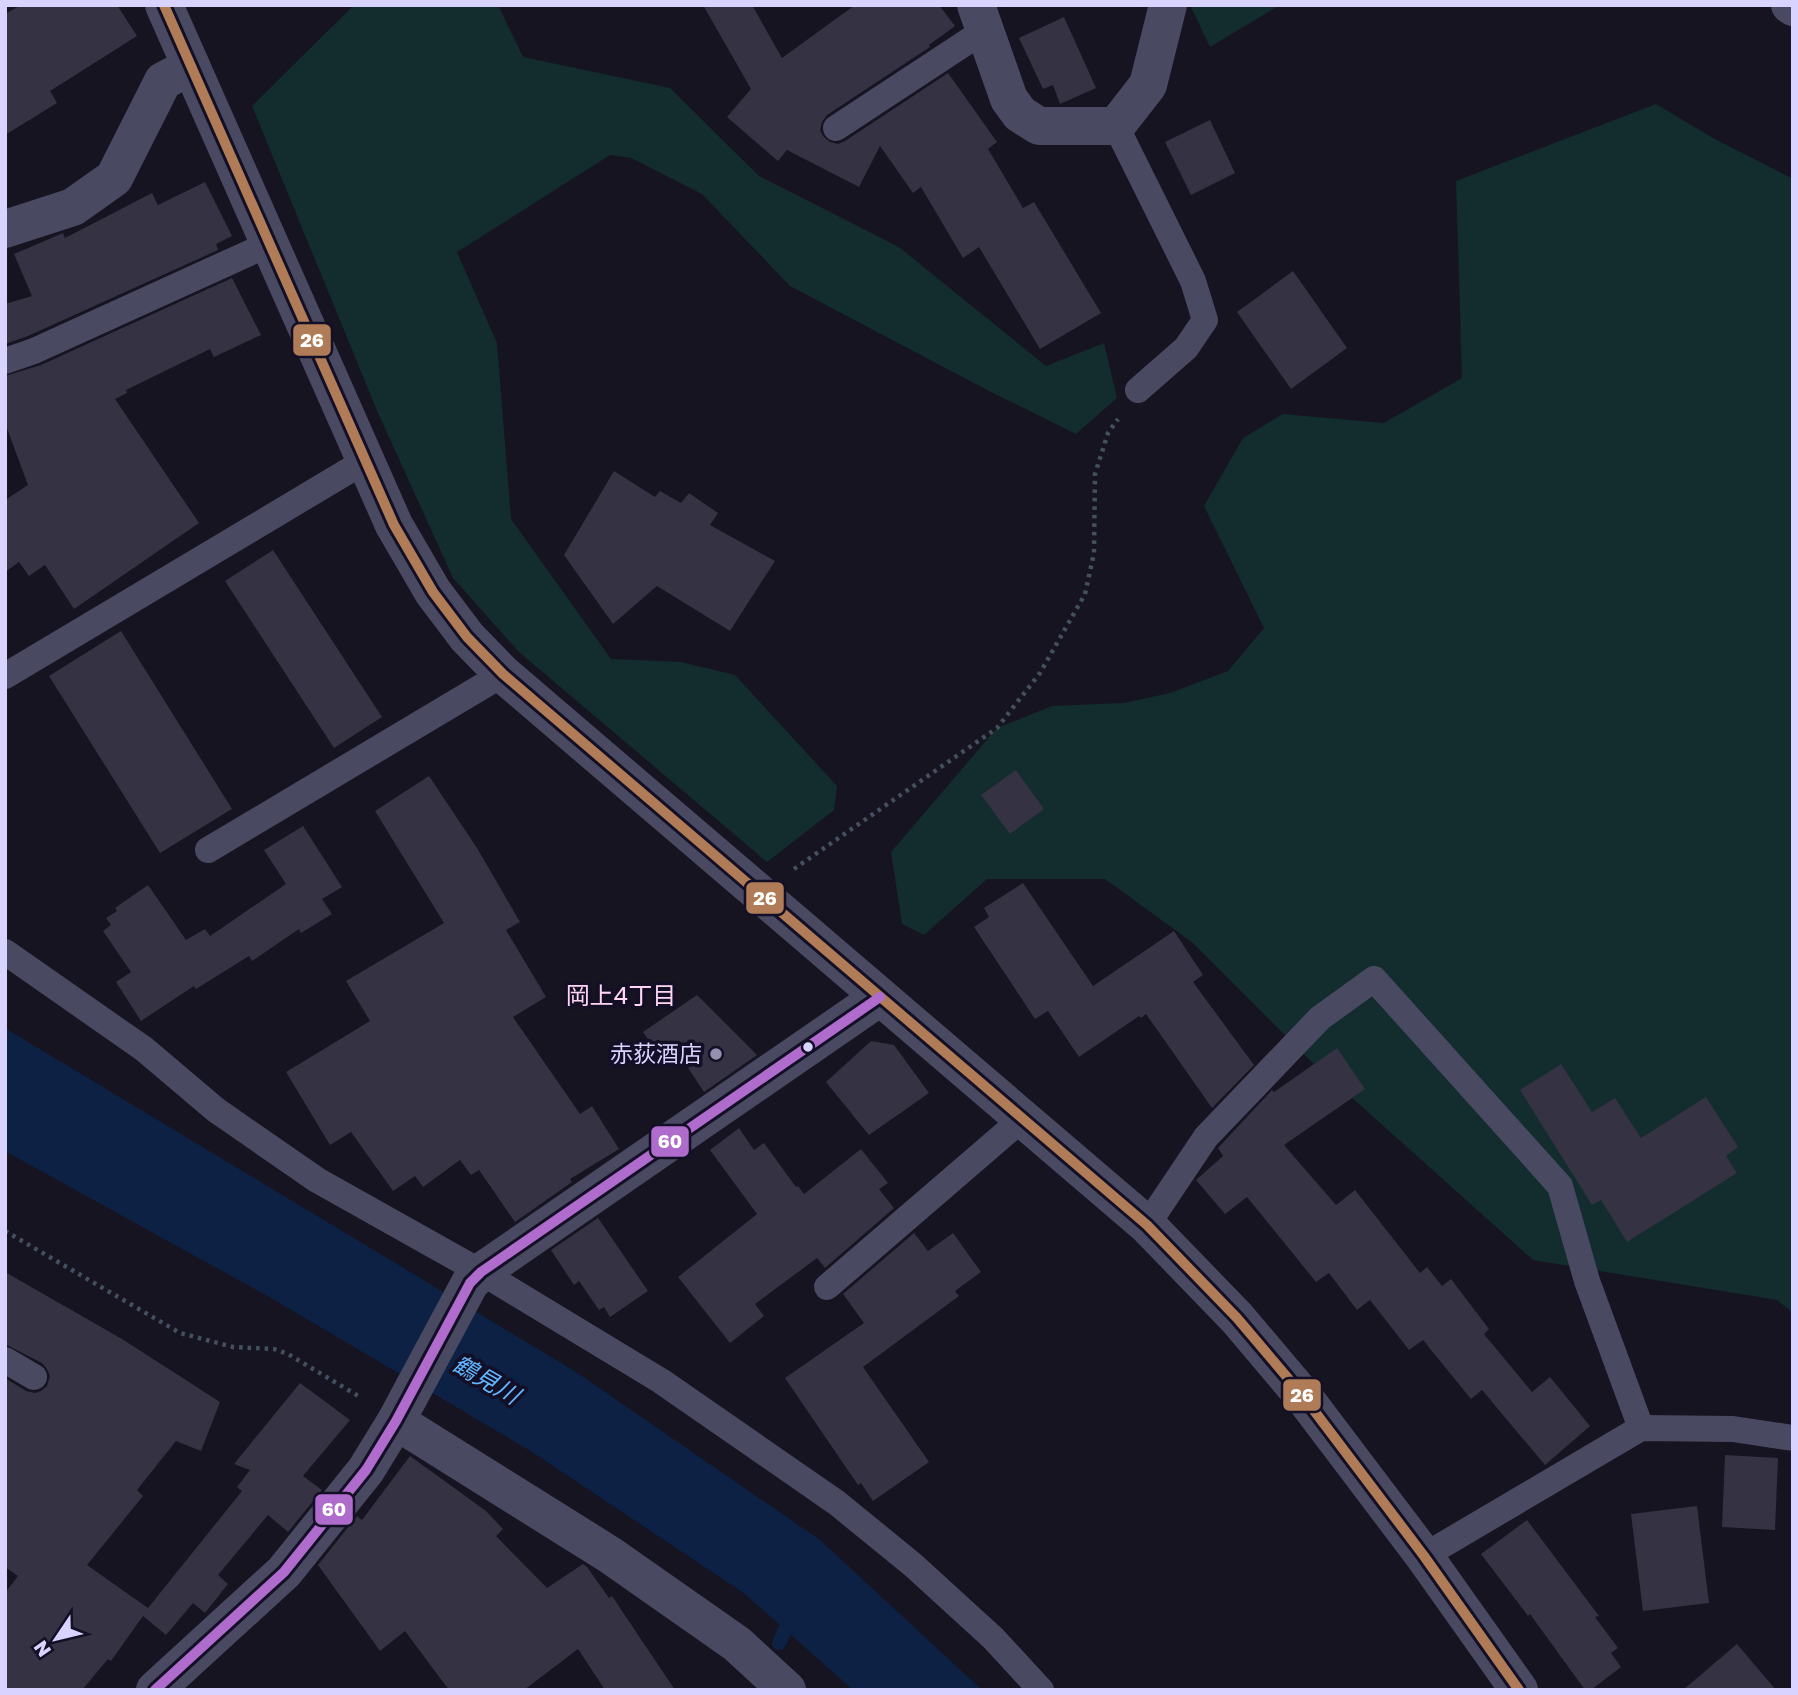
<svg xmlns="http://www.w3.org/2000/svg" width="1798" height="1695" viewBox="0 0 1798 1695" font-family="'Golos Text','Noto Sans JP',sans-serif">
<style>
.green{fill:#132c2d}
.water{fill:#0d2144}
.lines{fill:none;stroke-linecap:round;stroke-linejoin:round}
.stream{stroke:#0d2144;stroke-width:14}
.building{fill:#343243}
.path{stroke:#44505f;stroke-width:4.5;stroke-dasharray:3.5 5;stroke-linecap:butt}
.service{stroke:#4a4962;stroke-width:26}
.minor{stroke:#4a4962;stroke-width:38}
.bus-1-casing{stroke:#130f26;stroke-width:16}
.bus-2-casing{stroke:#130f26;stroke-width:16}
.bus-1{stroke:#b07c57;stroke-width:10}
.bus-2{stroke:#b06ccc;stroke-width:10}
.bus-dot{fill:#d9d4ff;stroke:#130f26;stroke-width:2.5}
.poi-dot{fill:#9591b1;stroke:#130f26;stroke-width:2.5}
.labels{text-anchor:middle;stroke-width:7;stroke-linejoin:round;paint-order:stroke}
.poi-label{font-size:23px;fill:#d9d4ff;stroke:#130f26;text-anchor:end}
.neighbourhood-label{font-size:24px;fill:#ffd6f0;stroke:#130f26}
.water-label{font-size:24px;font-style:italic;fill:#62b6ff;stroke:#130f26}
.line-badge{stroke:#130f26;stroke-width:2.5}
.badge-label{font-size:19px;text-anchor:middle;font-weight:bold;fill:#fff}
</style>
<rect width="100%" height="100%" fill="#161421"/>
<!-- green -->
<g class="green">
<polygon points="354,5 498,5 523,57 670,88 759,176 899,247 1046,366 1104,343 1117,398 1076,434 989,391 790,286 702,194 631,158 610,155 457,252 497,343 511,519 611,659 681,662 735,675 837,786 834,810 767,862 519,652 453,578 378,413 252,106"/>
<polygon points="1190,5 1280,5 1210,47"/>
<polygon points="1656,104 1713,138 1793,179 1793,1313 1777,1300 1533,1260 1312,1062 1193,943 1105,879 987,879 924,935 902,924 891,852 997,728 1052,706 1124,703 1170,693 1228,671 1264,628 1204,506 1243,438 1283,414 1384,423 1462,378 1456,181"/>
</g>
<!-- water -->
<polygon class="water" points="5,1028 576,1372 820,1540 982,1690 853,1690 745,1594 529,1450 271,1298 5,1151"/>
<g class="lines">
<!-- stream -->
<polyline class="stream" points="779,1643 793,1612"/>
</g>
<!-- building -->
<g class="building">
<polygon points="21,5 117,5 137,36 50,91 57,103 5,135 5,14"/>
<polygon points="703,5 752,5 782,58 855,5 939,5 955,26 929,45 930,47 827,115 822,122 820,130 823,136 830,142 838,144 845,141 948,73 997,142 988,149 1023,208 1034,202 1101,313 1040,349 979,247 963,258 921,187 913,193 880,146 859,187 787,150 778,161 727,117 751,89"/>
<polygon points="1064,17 1096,88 1060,104 1053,85 1043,89 1019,38"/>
<polygon points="1210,120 1235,173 1191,195 1165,142"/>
<polygon points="205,182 232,236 216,244 218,250 28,336 5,344 5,304 32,296 14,254 63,233 65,238 152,193 158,205"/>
<polygon points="1293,271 1347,348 1291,389 1237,312"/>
<polygon points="232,278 261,335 214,357 210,349 126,390 127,393 115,399 199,523 74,609 45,565 29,576 19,562 5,572 5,500 28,485 5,423 5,376 41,365"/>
<polygon points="614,471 655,497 660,491 681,503 689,493 718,513 710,525 775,561 730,631 657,586 613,624 564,555"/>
<polygon points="273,550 382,717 334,748 225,581"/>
<polygon points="121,631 232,809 160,853 49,676"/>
<polygon points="1016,770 1044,809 1010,834 981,795"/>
<polygon points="429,776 477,848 520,922 506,930 546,997 513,1017 580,1114 592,1106 619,1149 570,1179 572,1182 515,1222 479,1170 471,1175 460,1160 423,1187 415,1176 393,1191 351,1132 330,1145 286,1072 370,1021 346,981 444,923 375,811"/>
<polygon points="303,826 342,887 322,899 332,914 301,933 299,929 252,961 249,956 196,989 194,986 141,1021 116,982 131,972 103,931 111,925 106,918 117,911 115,908 148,885 186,940 205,929 210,936 286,884 264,850"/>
<polygon points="1023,883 1093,986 1174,931 1203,975 1193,982 1254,1065 1212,1108 1146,1014 1141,1018 1139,1016 1079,1057 1048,1011 1035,1019 974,927 989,917 984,908"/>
<polygon points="697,995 757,1055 704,1092 679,1054 666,1065 643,1032"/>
<polygon points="871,1041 894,1045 929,1093 869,1135 826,1082"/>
<polygon points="1337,1048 1365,1089 1284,1145 1336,1205 1355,1190 1420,1273 1427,1267 1442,1286 1451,1279 1489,1329 1484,1334 1532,1392 1550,1377 1590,1426 1545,1465 1482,1390 1471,1399 1423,1340 1409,1350 1370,1300 1357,1310 1329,1273 1316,1282 1247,1197 1225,1214 1196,1180 1223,1156 1218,1148 1272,1090 1274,1092"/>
<polygon points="1561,1064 1592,1112 1615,1098 1641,1138 1706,1097 1738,1147 1726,1156 1737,1173 1627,1242 1601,1200 1592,1205 1520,1090"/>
<polygon points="739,1128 754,1150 764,1143 796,1187 798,1186 804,1194 861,1149 888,1183 879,1189 894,1208 825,1268 817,1258 755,1304 764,1316 730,1343 678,1277 757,1214 710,1150"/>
<polygon points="598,1218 648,1291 610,1317 604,1307 599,1310 579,1281 574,1285 551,1250"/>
<polygon points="914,1233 928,1251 953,1233 981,1272 955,1291 959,1296 863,1367 929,1462 873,1501 861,1483 858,1485 785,1378 864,1323 843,1294"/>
<polygon points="5,1272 122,1339 220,1402 201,1451 176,1441 137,1490 143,1496 87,1565 148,1608 242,1491 237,1487 250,1470 234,1464 300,1383 350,1420 303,1476 322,1490 288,1532 268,1515 218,1575 228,1584 205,1613 193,1603 166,1635 143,1616 111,1661 108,1659 82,1690 5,1690 5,1593 18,1576 5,1567 5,1378 26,1391 35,1393 41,1391 47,1386 50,1376 47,1369 42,1363 5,1344"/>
<polygon points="1725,1455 1778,1458 1775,1530 1722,1527"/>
<polygon points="410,1456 486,1511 503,1529 496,1536 547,1588 583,1564 587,1567 609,1598 612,1596 675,1690 605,1690 578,1649 524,1690 449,1690 405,1631 380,1651 318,1565 357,1516 362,1520"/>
<polygon points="1697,1506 1709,1603 1643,1611 1631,1514"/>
<polygon points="1527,1520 1599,1616 1595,1617 1618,1648 1611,1653 1621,1667 1591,1690 1585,1690 1530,1614 1528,1616 1481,1554"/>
<polygon points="1737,1644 1776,1690 1683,1690"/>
</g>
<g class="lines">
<!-- path -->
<g class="path">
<polyline points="794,869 997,728 1040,673 1085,594 1094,553 1095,474 1108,433 1118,419"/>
<polyline points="5,1231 180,1333 233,1347 274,1349 288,1354 360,1397"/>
</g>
<!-- service -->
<g class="service">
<polyline points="1116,126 1193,281 1205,320 1186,348 1138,390"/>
<polyline points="836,128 985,30"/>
<polyline points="5,361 34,351 269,244"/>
<polyline points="5,676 365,461"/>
<polyline points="208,850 503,674"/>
<polyline points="5,952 144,1049 216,1110 317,1180 481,1272 661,1381 837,1503 913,1565 993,1638 1041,1690"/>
<polyline points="1147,1225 1206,1137 1320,1018 1374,979 1560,1186 1587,1281 1641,1428"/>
<polyline points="827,1287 1022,1119"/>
<polyline points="5,1360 34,1377"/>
<polyline points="1424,1556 1641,1428 1733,1429 1793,1438"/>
</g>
<!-- minor -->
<g class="minor">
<polyline points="164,5 394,525 433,592 467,637 503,674 1147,1225 1237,1318 1303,1396 1424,1556 1519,1690"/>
<polyline points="976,5 1009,99 1020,114 1039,126 1116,126 1148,85 1168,5"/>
<polyline points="1790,5 1793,7"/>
<polyline points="5,229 73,207 114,178 163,81 191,66"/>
<polyline points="396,1421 610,1555 737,1644 787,1690"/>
<polyline points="155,1690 284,1572 366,1470 396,1421 470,1283 481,1272 880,997"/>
</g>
<!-- bus-1 casing -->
<g class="bus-1-casing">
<polyline id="bus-1" points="164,5 394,525 433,592 467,637 503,674 1147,1225 1237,1318 1303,1396 1424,1556 1519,1690"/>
</g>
<!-- bus-2 casing -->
<g class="bus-2-casing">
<polyline id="bus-2" points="155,1690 284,1572 366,1470 396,1421 470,1283 481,1272 880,997"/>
</g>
<!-- bus-1 -->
<use href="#bus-1" class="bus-1"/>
<!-- bus-2 -->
<use href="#bus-2" class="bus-2"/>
</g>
<!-- markers -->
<circle class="bus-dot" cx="808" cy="1047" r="6"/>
<circle class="poi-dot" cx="716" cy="1054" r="7"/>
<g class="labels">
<!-- poi labels -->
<g class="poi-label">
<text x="702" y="1062">赤荻酒店</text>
</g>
<!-- neighbourhood labels -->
<g class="neighbourhood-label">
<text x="621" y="1004">岡上4丁目</text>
</g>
<!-- water labels -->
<g class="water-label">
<text transform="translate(486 1380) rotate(30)" y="8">鶴見川</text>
</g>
</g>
<g class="line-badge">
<rect x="292" y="323" width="40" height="34" rx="7" fill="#b07c57"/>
<rect x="745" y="881" width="40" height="34" rx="7" fill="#b07c57"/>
<rect x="650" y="1125" width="40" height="33" rx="7" fill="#b06ccc"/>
<rect x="1282" y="1378" width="40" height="34" rx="7" fill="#b07c57"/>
<rect x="314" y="1493" width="40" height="33" rx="7" fill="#b06ccc"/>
</g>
<g class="badge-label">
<text x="312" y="347">26</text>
<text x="765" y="905">26</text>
<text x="670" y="1148">60</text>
<text x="1302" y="1402">26</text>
<text x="334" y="1516">60</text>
</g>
<!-- border -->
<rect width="1798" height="1695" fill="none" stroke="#d9d4ff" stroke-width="14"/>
<!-- north arrow -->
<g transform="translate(56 1639) rotate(235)" stroke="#130f26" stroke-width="5" paint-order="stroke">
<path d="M0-5L12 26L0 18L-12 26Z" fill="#d9d4ff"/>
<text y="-10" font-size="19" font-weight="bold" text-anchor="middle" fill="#d9d4ff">N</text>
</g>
</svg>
